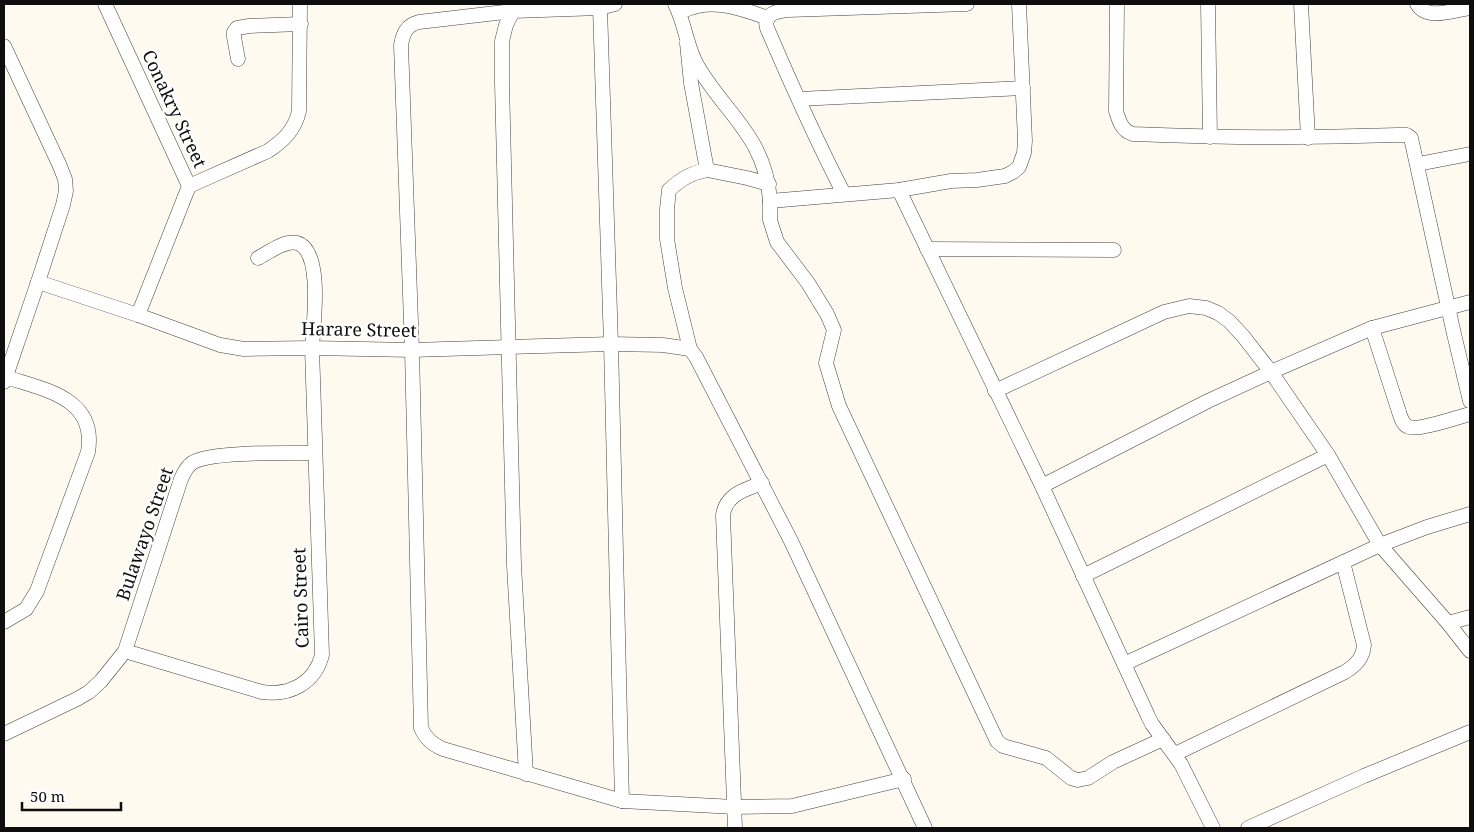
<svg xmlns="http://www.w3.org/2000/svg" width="1474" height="832" viewBox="0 0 1474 832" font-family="'Noto Serif',serif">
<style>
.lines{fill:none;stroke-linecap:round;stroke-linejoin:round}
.street-casing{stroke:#414141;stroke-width:15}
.street{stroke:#fff;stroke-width:14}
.labels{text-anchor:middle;stroke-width:5;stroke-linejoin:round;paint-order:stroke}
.street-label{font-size:18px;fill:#0e0e0e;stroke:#fff}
</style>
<rect width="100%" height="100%" fill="#fffaef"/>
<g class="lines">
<!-- street casing -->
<g class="street-casing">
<g id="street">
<polyline points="105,4 189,186 138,315"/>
<path d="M615,4L600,8L513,11L419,22C406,25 403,34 401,45L412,350L421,728C426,739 432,744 443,749L622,801L735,807L792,806L904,779"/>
<path d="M675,4C685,23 686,45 697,65C726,115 766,137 770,201"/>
<polyline points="1019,4 1025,141 1024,153 1019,167 1013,172 1005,176 977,180 951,181 899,190 770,201 770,220 777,242 808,283 827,314 834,330 826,363 839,406 997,741 1003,746 1046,758 1071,778 1078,780 1088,778 1113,762 1163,739"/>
<path d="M1117,4L1116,111C1119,121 1122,131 1133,134C1222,138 1310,138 1398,135H1407L1411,138L1454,334L1470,401"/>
<polyline points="1208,4 1210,137"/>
<polyline points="1301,4 1308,138"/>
<path d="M1417,4C1427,21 1454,10 1470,8"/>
<polyline points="600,8 611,344 622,801"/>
<polyline points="513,11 506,25 502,41 502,83 514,565 526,774"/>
<path d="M679,12C685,10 692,7 698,6C722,1 745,10 768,18"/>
<path d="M687,43L691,83L707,170C691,173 681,179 669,190L667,209V239L675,288L690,349L696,357L791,541L925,828"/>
<polyline points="4,46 59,164 65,179 66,191 63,205 38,282 4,382"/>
<polyline points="238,59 234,37 234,32 237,28 249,26 301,24"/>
<polyline points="799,99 1023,88"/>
<polyline points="1418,164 1470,154"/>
<polyline points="707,170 747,178 769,184"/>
<path d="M189,186L268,151C283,141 295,130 299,111L300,4"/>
<polyline points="899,190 1042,486 1148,716 1152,724 1181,764 1213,828"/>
<path d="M844,194C816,140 791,84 767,28C763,14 777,11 788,10L967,4"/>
<polyline points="927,249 1114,250"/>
<polyline points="38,282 138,315 220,345 244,349 312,348 412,350 611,344 663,345 690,349"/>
<path d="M1372,328L1400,415C1402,420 1403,425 1409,427C1418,431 1458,417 1470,414"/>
<polyline points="995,391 1164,312 1189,306 1206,308 1218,313 1229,321 1243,336 1271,372 1328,455 1380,545 1448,623 1470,651"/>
<polyline points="1042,486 1208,401 1271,372 1372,328 1470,302"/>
<polyline points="1083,576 1328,455"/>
<path d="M4,622L26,609L37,591L88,452C97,398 45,390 6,377"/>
<polyline points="1448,623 1470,617"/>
<path d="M125,651L262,692C290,696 315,683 322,655L312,348C313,327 324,251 297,243C284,240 268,253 258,258"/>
<polyline points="1124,664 1380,545 1427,527 1470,514"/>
<path d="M4,734L77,699L89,692L101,681L125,651L181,479C184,473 186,467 192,463C208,451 290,453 314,453"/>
<path d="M1175,754L1345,672C1356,665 1363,658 1364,645L1343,562"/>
<path d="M735,828L723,515C726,494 745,490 762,483"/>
<polyline points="1248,828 1364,776 1470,732"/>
</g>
</g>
<!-- street -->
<use href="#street" class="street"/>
</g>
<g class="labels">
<!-- street labels -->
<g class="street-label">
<text transform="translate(174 109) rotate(65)" y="6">Conakry Street</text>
<text transform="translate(359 330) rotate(1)" y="6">Harare Street</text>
<text transform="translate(145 534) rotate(-71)" y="6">Bulawayo Street</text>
<text transform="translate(301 598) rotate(-92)" y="6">Cairo Street</text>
</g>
</g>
<!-- border -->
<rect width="1474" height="832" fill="none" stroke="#0e0e0e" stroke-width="10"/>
<!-- scale -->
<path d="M22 802v8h99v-8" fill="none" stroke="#0e0e0e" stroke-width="2.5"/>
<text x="30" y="802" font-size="15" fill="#0e0e0e" stroke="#ffffff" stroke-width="4" paint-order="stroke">50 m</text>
</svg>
